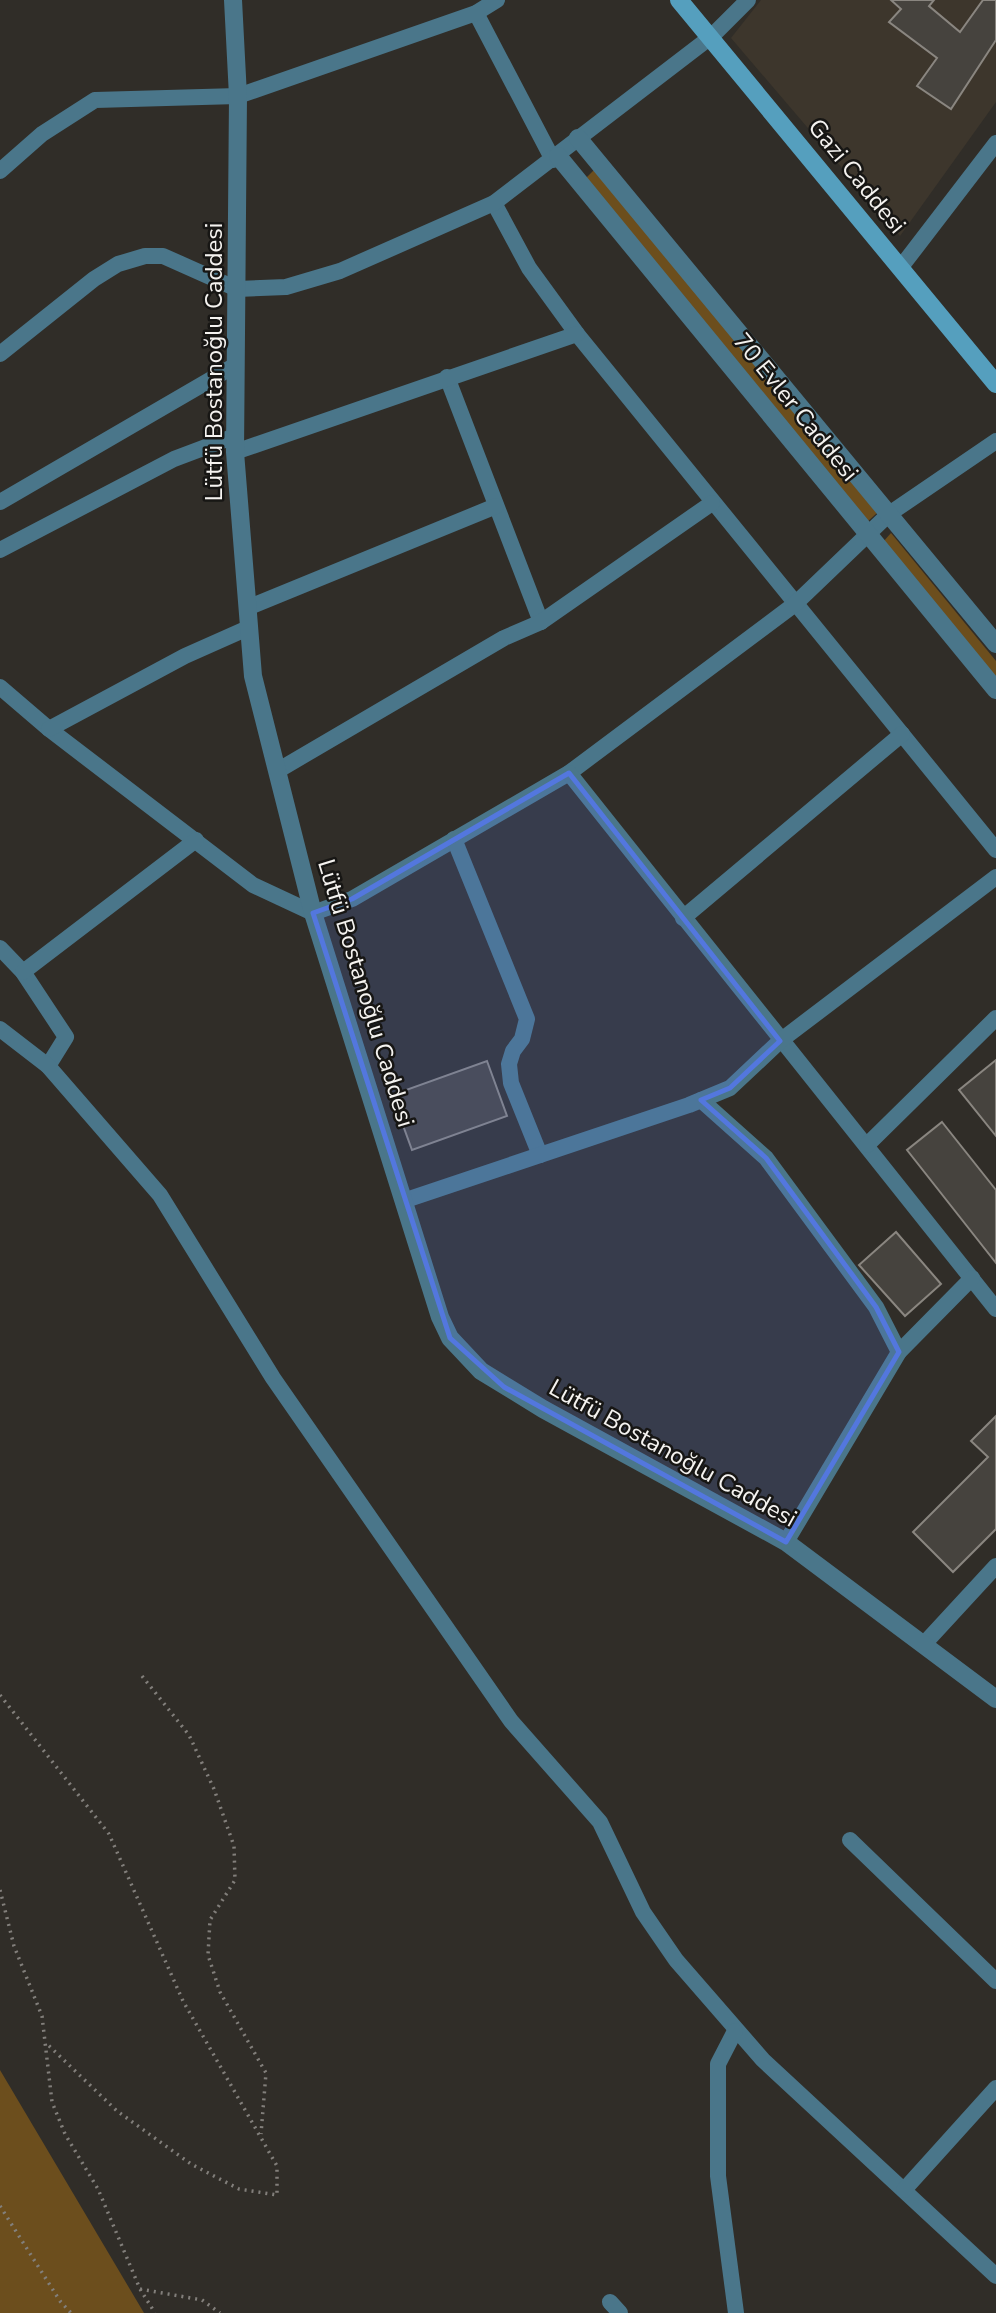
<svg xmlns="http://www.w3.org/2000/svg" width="996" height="2313" viewBox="0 0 996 2313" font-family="'Nunito Sans',sans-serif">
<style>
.built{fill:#3d362c}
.forest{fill:#6c4e1d}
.building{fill:#46433e;stroke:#8a8680;stroke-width:2}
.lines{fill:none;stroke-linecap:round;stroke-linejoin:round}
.path{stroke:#827f7b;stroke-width:3.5;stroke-dasharray:2 5;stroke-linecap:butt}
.minor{stroke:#4a768a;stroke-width:16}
.tertiary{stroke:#4a768a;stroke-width:18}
.secondary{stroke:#559fbe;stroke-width:18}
.marked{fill:#5377de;fill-opacity:0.2;stroke:#5377de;stroke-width:5;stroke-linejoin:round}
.labels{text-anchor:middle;stroke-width:5;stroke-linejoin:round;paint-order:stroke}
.street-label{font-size:24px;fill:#f5f3f0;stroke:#171614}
</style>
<rect width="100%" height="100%" fill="#302d28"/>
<!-- built -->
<polygon class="built" points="761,0 996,0 996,102 900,236 731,38"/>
<!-- forest -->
<g class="forest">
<polygon points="595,169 877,513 867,522 585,179"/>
<polygon points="891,533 996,661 996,680 883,542"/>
<polygon points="0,2070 144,2313 0,2313"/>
</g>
<!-- building -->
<g class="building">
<polygon points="891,0 934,0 929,6 960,32 983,0 996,0 996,40 951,109 917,86 937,58 889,22 901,9"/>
<polygon points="996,1060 996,1136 959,1090"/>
<polygon points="487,1061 507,1116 412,1150 392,1095"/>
<polygon points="942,1122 996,1190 996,1263 907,1150"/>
<polygon points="896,1232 941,1284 905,1316 859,1265"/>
<polygon points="996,1416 996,1529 953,1572 913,1532 988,1457 971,1441"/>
</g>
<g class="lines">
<!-- path -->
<g class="path">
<polyline points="142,1676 189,1735 214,1789 234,1846 235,1880 210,1920 208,1955 220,1992 266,2073 261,2134"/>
<polyline points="0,1695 109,1834 183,2001 277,2166 277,2195 239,2189 191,2164 117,2111 46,2043"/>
<polyline points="0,1890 14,1946 42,2016 52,2102 65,2134 98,2189 140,2289 155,2313"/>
<polyline points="0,2206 60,2301 71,2313"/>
<polyline points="140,2289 202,2300 220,2313"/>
</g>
<!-- minor -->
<g class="minor">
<polyline points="476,13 553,160"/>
<polyline points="0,171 42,134 95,100 238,96 476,13 497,0"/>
<polyline points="494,203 529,268 577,334 996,850"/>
<polyline points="901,267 996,143"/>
<polyline points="0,354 94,279 118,264 145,256 163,256 237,289 286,287 340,271 494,203 712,36 748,0"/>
<polyline points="447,377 541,622"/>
<polyline points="235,452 577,334"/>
<polyline points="0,502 234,366"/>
<polyline points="0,550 174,459 235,436"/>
<polyline points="247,608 496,506"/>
<polyline points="0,687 49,729 253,885 313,913 352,899 569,773 795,604 889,514 996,441"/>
<polyline points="49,729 185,656 248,628"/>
<polyline points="277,771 504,638 541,622 712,503"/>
<polyline points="569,773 996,1309"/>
<polyline points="454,839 527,1019 522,1039 513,1051 509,1064 511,1083 540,1155"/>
<polyline points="683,918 902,734"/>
<polyline points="0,948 23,972 66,1037 48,1066"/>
<polyline points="23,972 196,840"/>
<polyline points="0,1029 48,1066 160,1195 273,1378 511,1721 600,1822 643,1912 676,1960 763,2060 996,2276"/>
<polyline points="701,1100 766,1158 876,1307 899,1352"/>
<polyline points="867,1145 996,1018"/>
<polyline points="403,1201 689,1105 730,1088 780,1041 996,877"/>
<polyline points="786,1542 899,1352 972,1278"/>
<polyline points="924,1644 996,1566"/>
<polyline points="850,1840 996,1981"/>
<polyline points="735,2031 718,2064 718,2176 736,2313"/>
<polyline points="904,2190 996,2088"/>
<polyline points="610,2302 620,2313"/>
</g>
<!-- tertiary -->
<g class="tertiary">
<polyline points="233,0 238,96 235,452 253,676 313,913 440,1317 450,1338 481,1371 543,1409 786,1542 996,1699"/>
<polyline points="578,138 996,644"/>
<polyline points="558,156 996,690"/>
</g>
<!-- secondary -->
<polyline class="secondary" points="679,0 996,384"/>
</g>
<!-- marked area -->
<path class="marked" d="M569,773L780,1041L730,1088L701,1100L766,1158L876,1307L899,1352L786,1542L504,1387L450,1338L313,913L352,899Z"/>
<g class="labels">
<!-- street labels -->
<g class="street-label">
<text transform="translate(857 176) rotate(51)" y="8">Gazi Caddesi</text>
<text transform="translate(214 362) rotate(-90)" y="8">Lütfü Bostanoğlu Caddesi</text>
<text transform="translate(796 407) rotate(51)" y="8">70 Evler Caddesi</text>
<text transform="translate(366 993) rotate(73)" y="8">Lütfü Bostanoğlu Caddesi</text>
<text transform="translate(673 1453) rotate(29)" y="8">Lütfü Bostanoğlu Caddesi</text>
</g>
</g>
</svg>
